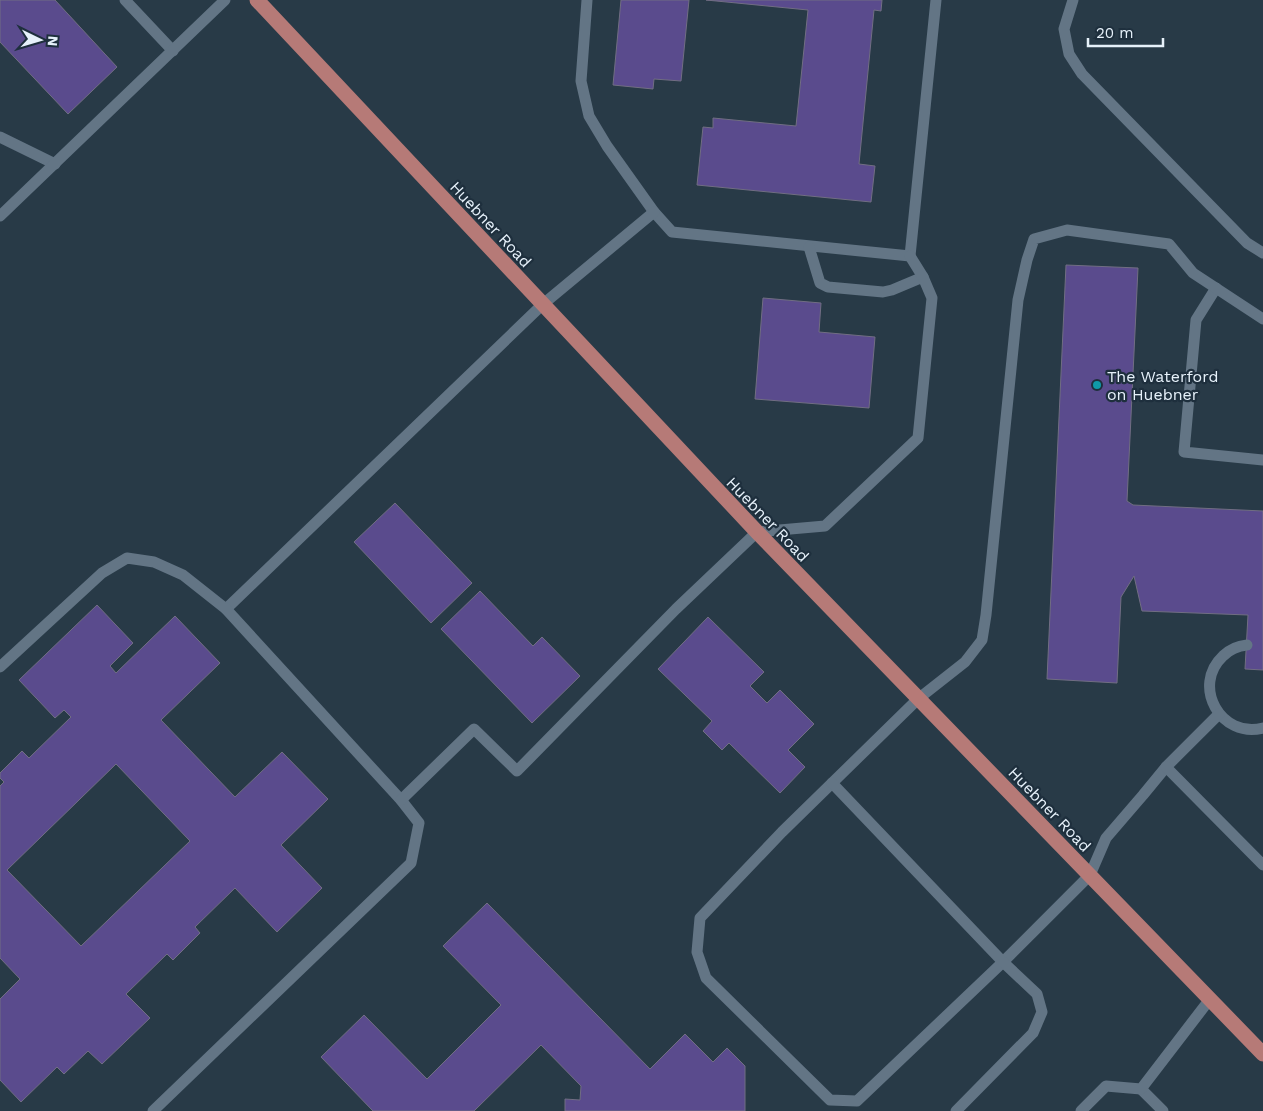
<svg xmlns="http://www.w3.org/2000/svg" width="1263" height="1111" viewBox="0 0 1263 1111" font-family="'Work Sans',sans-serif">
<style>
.building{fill:#5a4b8d;stroke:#716e83;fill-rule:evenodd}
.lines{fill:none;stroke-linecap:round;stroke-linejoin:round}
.lane{stroke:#637585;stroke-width:11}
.primary{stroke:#b67a77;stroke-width:15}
.culture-dot{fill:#0f9aa8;stroke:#1e2f3d;stroke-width:2}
.labels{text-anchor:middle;stroke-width:4.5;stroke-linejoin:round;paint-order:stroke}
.street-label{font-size:16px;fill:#e6f1fa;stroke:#1e2f3d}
.poi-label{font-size:16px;fill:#e6f1fa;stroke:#1e2f3d;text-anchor:start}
</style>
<rect width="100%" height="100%" fill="#283a47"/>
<!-- building -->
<g class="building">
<polygon points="0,0 55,0 117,67 68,114 0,42"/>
<polygon points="621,0 689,0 681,81 654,79 653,89 613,85"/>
<polygon points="706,0 882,0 881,11 874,10 859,164 875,166 871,202 697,185 703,127 713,128 713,118 796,126 808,10"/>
<polygon points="1066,265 1138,268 1127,501 1133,505 1263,511 1263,670 1245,669 1248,615 1142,611 1134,576 1121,597 1117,683 1047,679"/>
<polygon points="763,298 821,303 819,332 875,337 869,408 755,399"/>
<polygon points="395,503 472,583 431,623 354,542"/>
<polygon points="480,591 533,646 542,637 580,676 532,723 441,629"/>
<path d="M97,605L133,643L110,666L116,673L175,616L220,663L161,720L235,797L282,752L328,799L281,845L322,888L277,932L235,888L195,927L200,933L173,960L167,954L126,994L150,1018L102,1064L88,1051L64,1074L57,1067L21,1102L0,1080V999L20,979L0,958V786L4,782L0,778V773L22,751L29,758L71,717L64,710L55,718L19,680ZM116,764L190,841L81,946L7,870Z"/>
<polygon points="708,617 764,672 750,686 767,703 780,690 814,724 788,750 805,767 780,793 729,743 722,750 703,731 712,721 658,669"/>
<polygon points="487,903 650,1069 685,1034 713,1062 727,1048 745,1066 745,1111 565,1111 565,1099 580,1100 581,1086 541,1045 474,1111 373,1111 321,1057 364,1015 427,1079 501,1005 443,946"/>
</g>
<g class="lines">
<!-- lane -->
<g class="lane">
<polyline points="125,0 173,51"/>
<polyline points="587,0 581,81 589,116 607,146 654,212 672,232 910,256 936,0"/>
<polyline points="1073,0 1064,29 1069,54 1082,74 1247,243 1263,253"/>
<polyline points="0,137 55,164"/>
<polyline points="0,216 225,0"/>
<polyline points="809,247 820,283 828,287 883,292 892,290 923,277"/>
<polyline points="1216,288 1196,320 1184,452 1263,460"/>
<polyline points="226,609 542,305 654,212"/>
<path d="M1247,645C1237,646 1229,650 1223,656C1191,686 1221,739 1263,728"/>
<polyline points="0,667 102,573 127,558 154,562 183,575 226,609 401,800 419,823 411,863 153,1111"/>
<polyline points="1219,714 1166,767 1143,795 1106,838 1090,875 1003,962 857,1101 830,1100 706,978 697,952 700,918 782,832 918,699 965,662 982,640 986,615 1018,300 1027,260 1034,239 1067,230 1169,244 1193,273 1263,319"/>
<polyline points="1166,767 1263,865"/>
<polyline points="832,783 1003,962 1037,994 1042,1012 1033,1033 956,1111"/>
<polyline points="401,800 474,729 517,771 676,609 757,532 825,526 918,438 932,298 923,277 910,256"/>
<polyline points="1141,1089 1163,1111"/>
<polyline points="1081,1111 1106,1086 1141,1089 1210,999"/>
</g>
<!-- primary -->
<polyline class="primary" points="257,0 757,532 1263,1054"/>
</g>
<!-- markers -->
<circle class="culture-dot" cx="1097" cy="385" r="5"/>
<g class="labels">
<!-- street labels -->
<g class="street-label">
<text transform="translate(491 224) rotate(47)" y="6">Huebner Road</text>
<text transform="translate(768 519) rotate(46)" y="6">Huebner Road</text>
<text transform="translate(1050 809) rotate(46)" y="6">Huebner Road</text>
</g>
<!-- poi labels -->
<g class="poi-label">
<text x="1107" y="382">The Waterford<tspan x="1107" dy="18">on Huebner</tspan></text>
</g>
</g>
<!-- north arrow -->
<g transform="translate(40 40) rotate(95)" stroke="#1e2f3d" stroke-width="4" paint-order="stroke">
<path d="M0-4L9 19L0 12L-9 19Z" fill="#e6f1fa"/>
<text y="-8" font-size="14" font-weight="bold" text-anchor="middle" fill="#e6f1fa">N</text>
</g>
<!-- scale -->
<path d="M1088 38v8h75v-8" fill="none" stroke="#e6f1fa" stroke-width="2.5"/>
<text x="1096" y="38" font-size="15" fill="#e6f1fa" stroke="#1e2f3d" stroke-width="4" paint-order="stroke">20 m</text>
</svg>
